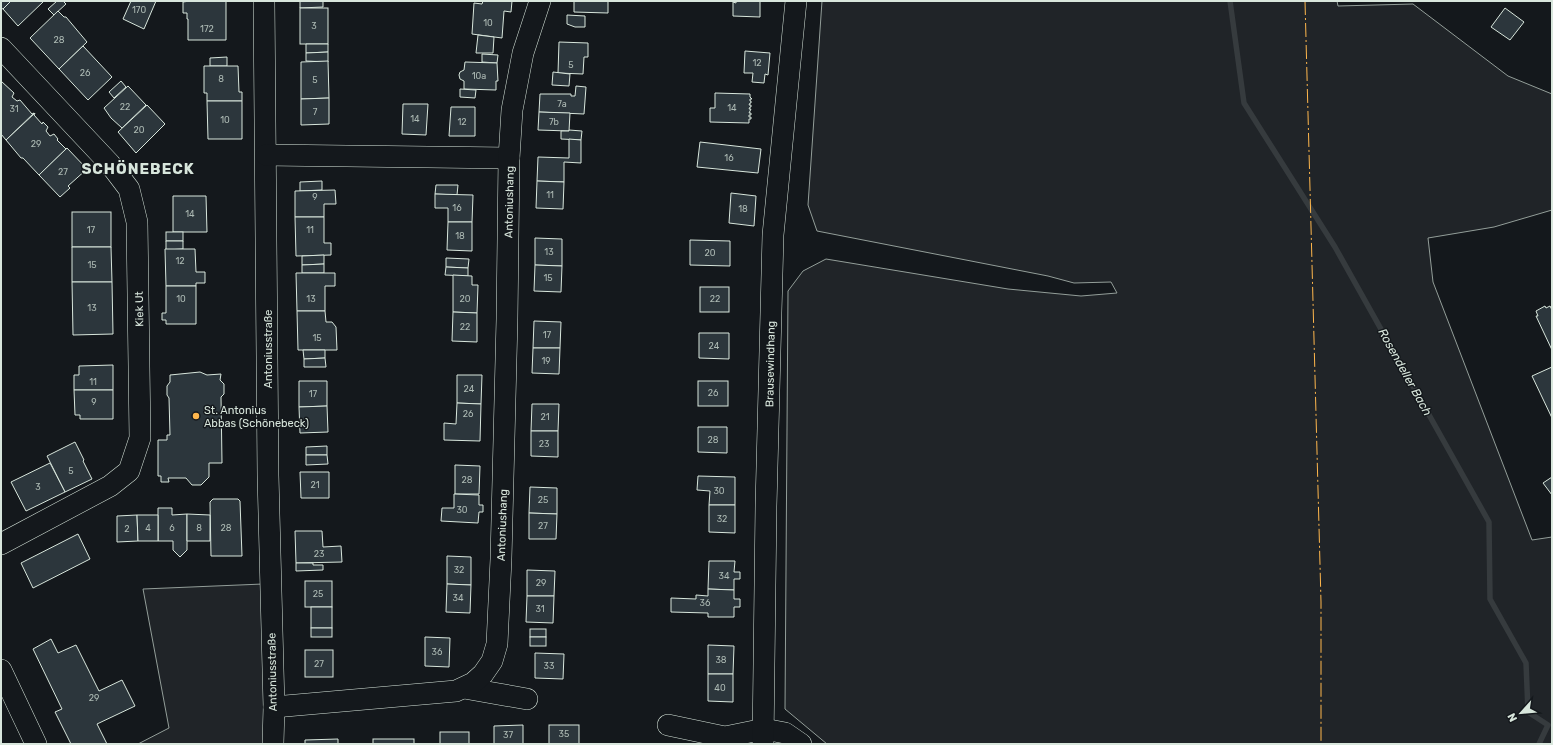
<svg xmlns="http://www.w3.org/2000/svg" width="1553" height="745" viewBox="0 0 1553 745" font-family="Rubik,sans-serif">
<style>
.green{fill:#202428;stroke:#939e99}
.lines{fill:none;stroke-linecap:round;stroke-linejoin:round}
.stream{stroke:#363b3e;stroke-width:5.5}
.building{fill:#2c363c;stroke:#d8e6dc}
.minor-casing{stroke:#d8e6dc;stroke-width:22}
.minor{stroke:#14181c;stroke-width:21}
.power{stroke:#ffb74d;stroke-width:1;stroke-dasharray:14 3 2 3;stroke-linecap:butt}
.poi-dot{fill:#ffb74d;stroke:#14181c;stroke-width:1.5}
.labels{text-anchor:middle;stroke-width:3;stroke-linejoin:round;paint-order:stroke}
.number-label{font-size:9px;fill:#adbab4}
.street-label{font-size:11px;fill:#d8e6dc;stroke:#14181c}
.poi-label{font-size:11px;fill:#d8e6dc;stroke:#14181c;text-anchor:start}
.water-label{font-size:12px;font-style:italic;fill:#d8e6dc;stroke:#14181c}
.district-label{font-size:15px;font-weight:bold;letter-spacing:1px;fill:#d8e6dc;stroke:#14181c}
</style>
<rect width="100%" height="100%" fill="#14181c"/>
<!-- green -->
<g class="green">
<polygon points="822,1 1337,1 1338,6 1413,4 1508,76 1552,94 1552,210 1494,227 1428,238 1433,282 1532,540 1552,537 1552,744 827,744 785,709 788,291 803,271 826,259 1008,289 1081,296 1117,293 1111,282 1074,283 1048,276 817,231 808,205"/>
<polygon points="263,584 265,744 138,744 169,728 143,589"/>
</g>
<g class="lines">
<!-- stream -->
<polyline class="stream" points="1230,1 1244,103 1335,247 1489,522 1490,599 1526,663 1528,712 1548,725 1539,744"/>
</g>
<!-- building -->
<g class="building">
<polygon points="1,1 11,1 3,9 1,8"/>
<polygon points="11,1 44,1 18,26 3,9"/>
<polygon points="57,1 63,1 66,4 54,15 48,9"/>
<polygon points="131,1 156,1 144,29 123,19"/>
<polygon points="190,1 226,1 226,40 188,40 188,19 187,19 187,13 183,13 183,2"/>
<polygon points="300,1 323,1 323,7 300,8"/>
<polygon points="483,1 512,1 511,12 504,11 502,38 472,34 474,3 482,4"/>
<polygon points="574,1 608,1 608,13 574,12"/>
<polygon points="736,1 760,1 760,17 733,16 733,2 736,3"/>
<rect x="300" y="8" width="28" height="36"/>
<polygon points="1505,8 1524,22 1510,40 1491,27"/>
<polygon points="58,11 64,17 66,17 87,42 59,69 30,38"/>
<polygon points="567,15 585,16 585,27 575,27 567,24"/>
<polygon points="478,35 494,37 493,53 476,53"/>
<polygon points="559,42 588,43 588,57 584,57 583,74 558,73"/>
<polygon points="306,44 328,44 328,52 306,53"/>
<polygon points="83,46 112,77 88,100 59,69"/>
<polygon points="745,51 770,53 768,75 765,74 764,83 752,82 753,73 744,73"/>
<polygon points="328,52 328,62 306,61 306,53"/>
<polygon points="482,54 498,55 497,63 482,62"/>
<polygon points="227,57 227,66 210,66 210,58"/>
<polygon points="328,61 329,98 301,99 301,62"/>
<polygon points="465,62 497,63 498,81 496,81 496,90 464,89 464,81 460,79 459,75 460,72 464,70"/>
<polygon points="204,66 238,66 239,92 242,92 242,101 207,101 207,93 204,93"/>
<polygon points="553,72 570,74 569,86 552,85"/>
<polygon points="1,81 14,93 12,97 17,101 20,100 32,114 34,113 6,140 1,134"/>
<polygon points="121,81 126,87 114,98 109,92"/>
<polygon points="128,86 146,105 122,128 111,118 104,108"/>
<polygon points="576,86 586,87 584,114 539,112 540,94 571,94 571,96 575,96"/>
<polygon points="460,89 476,90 475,98 460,97"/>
<polygon points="715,93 750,94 750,97 752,99 750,99 750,101 751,101 751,103 750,103 749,105 751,105 751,107 750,107 749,109 751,109 749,113 751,113 751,115 749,115 749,117 751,117 751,119 749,119 749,123 710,122 710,108 715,108"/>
<polygon points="329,98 329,124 301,125 301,99"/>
<polygon points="207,101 242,101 242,139 208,139"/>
<polygon points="403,104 428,104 426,135 402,134"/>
<polygon points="147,105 165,124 136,153 118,132"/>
<polygon points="451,107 475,107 475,136 449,136"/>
<polygon points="539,112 570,113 569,131 538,130"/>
<polygon points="35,113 34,115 42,124 43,122 48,127 46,131 50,136 54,134 58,139 57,140 66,149 67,148 39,175 23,158 21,158 6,140"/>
<polygon points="569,130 582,131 581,140 561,139 561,131 569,131"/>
<polygon points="569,139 581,140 581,163 564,162 564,182 537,181 538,157 569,158"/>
<polygon points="700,142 761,149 758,173 697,167"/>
<polygon points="67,148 87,169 68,186 70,188 60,197 39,175"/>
<polygon points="322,181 322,190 300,191 300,182"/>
<polygon points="537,181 564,182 563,209 536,208"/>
<polygon points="436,185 458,185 457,195 435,194"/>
<polygon points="335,190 336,204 324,204 324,217 295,217 295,191"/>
<polygon points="731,193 756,196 754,226 729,223"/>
<polygon points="435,194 473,195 472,222 448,222 448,208 435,208"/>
<polygon points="173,196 206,196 207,232 173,232"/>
<rect x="72" y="212" width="39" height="35"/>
<polygon points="295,217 324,217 324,243 331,243 331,255 296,256"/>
<polygon points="448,222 472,222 472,251 447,250"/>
<rect x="166" y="232" width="17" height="9"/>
<polygon points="535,238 562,239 562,266 535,265"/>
<polygon points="690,240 730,241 730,266 690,265"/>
<polygon points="166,241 183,241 183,249 166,250"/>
<polygon points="72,247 111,247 112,282 72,282"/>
<polygon points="165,249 195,249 196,272 205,272 205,283 196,283 196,286 166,286"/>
<polygon points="324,255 324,264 302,265 302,256"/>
<polygon points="446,258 469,259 468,268 446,267"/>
<polygon points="324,264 324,273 302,273 302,265"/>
<polygon points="535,265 562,266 561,292 534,291"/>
<polygon points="446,267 468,268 468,276 445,275"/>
<polygon points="296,273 335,273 335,286 325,286 325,311 297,311"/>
<polygon points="453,275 472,276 472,285 478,285 477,313 453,312"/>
<polygon points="72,282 112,282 113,334 73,335"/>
<polygon points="166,286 196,286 196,324 166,324 166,320 162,320 162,313 166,313"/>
<rect x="700" y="287" width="29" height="25"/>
<polygon points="1545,306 1546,308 1550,306 1552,310 1552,350 1536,316 1538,316 1536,311"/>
<polygon points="297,311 325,311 326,322 332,322 336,327 337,350 298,350"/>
<polygon points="453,312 477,313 477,342 452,341"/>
<polygon points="534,321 561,322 560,348 533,348"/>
<polygon points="699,333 729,333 729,359 699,358"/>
<polygon points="533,348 560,348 559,374 532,373"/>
<polygon points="303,350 325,350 325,358 304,359"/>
<polygon points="325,358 326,367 304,367 304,359"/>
<polygon points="113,365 113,390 74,390 74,375 79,375 79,366"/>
<polygon points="1552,367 1552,418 1532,376"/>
<polygon points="200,372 207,375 221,374 220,380 224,384 224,394 221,397 222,463 209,463 209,477 201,485 192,485 186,478 168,478 169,482 161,482 161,476 158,476 158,440 167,440 167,435 170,435 169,398 167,395 167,386 170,382 170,375"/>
<polygon points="457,375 482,375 481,404 457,403"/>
<polygon points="299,381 327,381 327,406 299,407"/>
<rect x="698" y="381" width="30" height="25"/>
<polygon points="74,390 113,390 113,419 80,419 80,415 75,415"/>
<polygon points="457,403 481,404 480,441 444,440 444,423 456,424"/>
<polygon points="532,404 559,404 558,431 531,431"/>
<polygon points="327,406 328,432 300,433 299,407"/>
<polygon points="698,427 727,427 727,453 698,452"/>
<polygon points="531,431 558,431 558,457 531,456"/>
<polygon points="75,442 84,460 83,461 92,479 65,492 47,456"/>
<polygon points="327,446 327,455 306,455 306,447"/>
<polygon points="306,455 327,455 328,464 306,465"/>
<polygon points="50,463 65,492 26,511 11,482"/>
<polygon points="455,465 480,466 479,494 455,494"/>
<polygon points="300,472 329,472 329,498 301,498"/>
<polygon points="698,476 735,477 735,505 709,505 710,491 697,490"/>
<polygon points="1552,477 1552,495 1543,483"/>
<polygon points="530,487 557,488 557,514 529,513"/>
<polygon points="454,494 479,495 479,505 483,505 483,512 479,512 478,523 441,521 442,508 454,508"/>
<polygon points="213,499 238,499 240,501 242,556 211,556 210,502"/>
<polygon points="709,505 735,505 735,533 709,532"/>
<polygon points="158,508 172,508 172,515 187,514 187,550 180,557 173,550 173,541 158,541"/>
<polygon points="529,513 557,514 556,539 529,539"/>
<polygon points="187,514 210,515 210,541 187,541"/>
<polygon points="137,515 138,541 117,542 117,516"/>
<polygon points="137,515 158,515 158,541 138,541"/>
<polygon points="295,531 322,531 323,547 341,546 342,562 296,563"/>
<polygon points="78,534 90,559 33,588 21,563"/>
<polygon points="447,556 471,557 471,585 447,584"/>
<polygon points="709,561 735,561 734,572 740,572 740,579 734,579 734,590 708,589"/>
<polygon points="296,563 313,563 313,565 323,565 323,570 296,571"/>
<polygon points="527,570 555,571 554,596 527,596"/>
<rect x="305" y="581" width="27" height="26"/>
<polygon points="447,584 471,585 470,613 446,612"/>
<polygon points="708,589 734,590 734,599 740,599 740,607 734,607 734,617 708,617 708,613 671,612 671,598 696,599 696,595 708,596"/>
<polygon points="527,596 554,596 553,623 526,622"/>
<rect x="311" y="607" width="21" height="21"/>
<rect x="311" y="628" width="21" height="9"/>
<rect x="530" y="629" width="16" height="8"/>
<polygon points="425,637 450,638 449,667 425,666"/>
<rect x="530" y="637" width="16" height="9"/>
<polygon points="51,639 58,653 76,645 99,691 122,680 135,706 97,724 107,744 71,744 55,712 62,709 33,649"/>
<polygon points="708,645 734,646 733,674 708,674"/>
<rect x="305" y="650" width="28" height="27"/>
<polygon points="535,653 564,654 563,679 535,678"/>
<polygon points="708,674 733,674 733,702 708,701"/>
<polygon points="523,725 523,744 494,744 494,726"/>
<rect x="549" y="725" width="30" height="19"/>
<rect x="440" y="732" width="29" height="12"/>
<polygon points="338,739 338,744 305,744 305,740"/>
<rect x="373" y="739" width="41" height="5"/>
</g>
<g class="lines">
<!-- minor casing -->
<g class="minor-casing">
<g id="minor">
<polyline points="264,1 268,475 274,707 273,744"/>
<polyline points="1,48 110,164 129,189 137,222 140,438 129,471 110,486 1,544"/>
<polyline points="266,155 509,158"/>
<polyline points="1,670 36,744"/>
<polyline points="464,688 527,699"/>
<polyline points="274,707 456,691 473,683 483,674 492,661 497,644 501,559 507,319 509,158 512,110 523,53 540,1"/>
<polyline points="668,725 725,737 764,729 785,733 801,744"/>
<polyline points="763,744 766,506 773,235 796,1"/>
</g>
</g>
<!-- minor -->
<use href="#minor" class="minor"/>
<!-- power -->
<polyline class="power" points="1305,1 1321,602 1321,744"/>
</g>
<!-- markers -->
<circle class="poi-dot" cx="196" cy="416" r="4"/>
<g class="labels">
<!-- number labels -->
<g class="number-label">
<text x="139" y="13">170</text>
<text x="488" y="26">10</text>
<text x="314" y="29">3</text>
<text x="207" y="32">172</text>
<text x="59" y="43">28</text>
<text x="757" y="66">12</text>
<text x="571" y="68">5</text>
<text x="85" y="76">26</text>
<text x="479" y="79">10a</text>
<text x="221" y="82">8</text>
<text x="315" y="83">5</text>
<text x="562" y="107">7a</text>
<text x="125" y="110">22</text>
<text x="732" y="111">14</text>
<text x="14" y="112">31</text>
<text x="315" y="115">7</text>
<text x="415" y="122">14</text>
<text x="225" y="123">10</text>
<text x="462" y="125">12</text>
<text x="554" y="125">7b</text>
<text x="139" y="133">20</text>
<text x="36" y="147">29</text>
<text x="729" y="161">16</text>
<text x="63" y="175">27</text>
<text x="550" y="198">11</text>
<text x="315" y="200">9</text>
<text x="457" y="211">16</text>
<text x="743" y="212">18</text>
<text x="190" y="217">14</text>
<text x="91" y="233">17</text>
<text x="310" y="233">11</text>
<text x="460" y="239">18</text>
<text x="549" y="255">13</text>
<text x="710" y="256">20</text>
<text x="180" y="264">12</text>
<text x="92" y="268">15</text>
<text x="548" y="281">15</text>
<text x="181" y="302">10</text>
<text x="311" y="302">13</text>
<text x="465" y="302">20</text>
<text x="715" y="302">22</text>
<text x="92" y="311">13</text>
<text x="465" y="330">22</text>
<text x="547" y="338">17</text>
<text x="317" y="341">15</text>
<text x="714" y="349">24</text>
<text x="546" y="364">19</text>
<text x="93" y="385">11</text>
<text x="469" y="392">24</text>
<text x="713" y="396">26</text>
<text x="313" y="397">17</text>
<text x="94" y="405">9</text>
<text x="468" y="417">26</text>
<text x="545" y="420">21</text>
<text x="713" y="443">28</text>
<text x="544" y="447">23</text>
<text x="71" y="474">5</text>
<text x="467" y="483">28</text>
<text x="315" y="488">21</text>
<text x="38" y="490">3</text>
<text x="719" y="494">30</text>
<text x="543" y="503">25</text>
<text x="462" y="513">30</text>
<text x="722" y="522">32</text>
<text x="543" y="529">27</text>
<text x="148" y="531">4</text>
<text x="172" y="531">6</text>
<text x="199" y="531">8</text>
<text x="226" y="531">28</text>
<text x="127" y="532">2</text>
<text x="319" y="557">23</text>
<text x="459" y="573">32</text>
<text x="724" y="579">34</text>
<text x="541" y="586">29</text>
<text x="318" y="597">25</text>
<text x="458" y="601">34</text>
<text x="705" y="606">36</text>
<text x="540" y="612">31</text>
<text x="437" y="655">36</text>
<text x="721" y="663">38</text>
<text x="319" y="667">27</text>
<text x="549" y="669">33</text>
<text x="720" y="691">40</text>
<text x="94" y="701">29</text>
<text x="564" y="737">35</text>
<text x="508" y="738">37</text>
</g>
<!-- street labels -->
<g class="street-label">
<text transform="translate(509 202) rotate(-89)" y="4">Antoniushang</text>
<text transform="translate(139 309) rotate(-91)" y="4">Kiek Ut</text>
<text transform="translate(268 349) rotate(-90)" y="4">Antoniusstraße</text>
<text transform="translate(770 364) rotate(-89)" y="4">Brausewindhang</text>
<text transform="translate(502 525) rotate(-88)" y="4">Antoniushang</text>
<text transform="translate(272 672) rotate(-91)" y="4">Antoniusstraße</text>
</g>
<!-- poi labels -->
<g class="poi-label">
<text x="204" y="414">St. Antonius<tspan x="204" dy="13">Abbas (Schönebeck)</tspan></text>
</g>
<!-- water labels -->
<g class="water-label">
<text transform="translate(1405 372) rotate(61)" y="4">Rosendeller Bach</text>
</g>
<!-- district labels -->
<g class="district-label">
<text x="138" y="174">SCHÖNEBECK</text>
</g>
</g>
<!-- border -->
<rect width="1553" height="745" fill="none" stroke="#d8e6dc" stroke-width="4"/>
<!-- north arrow -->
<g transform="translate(1521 713) rotate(243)" stroke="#14181c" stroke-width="3" paint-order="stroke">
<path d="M0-3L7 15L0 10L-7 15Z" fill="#d8e6dc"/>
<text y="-6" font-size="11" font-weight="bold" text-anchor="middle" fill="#d8e6dc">N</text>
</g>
</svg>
